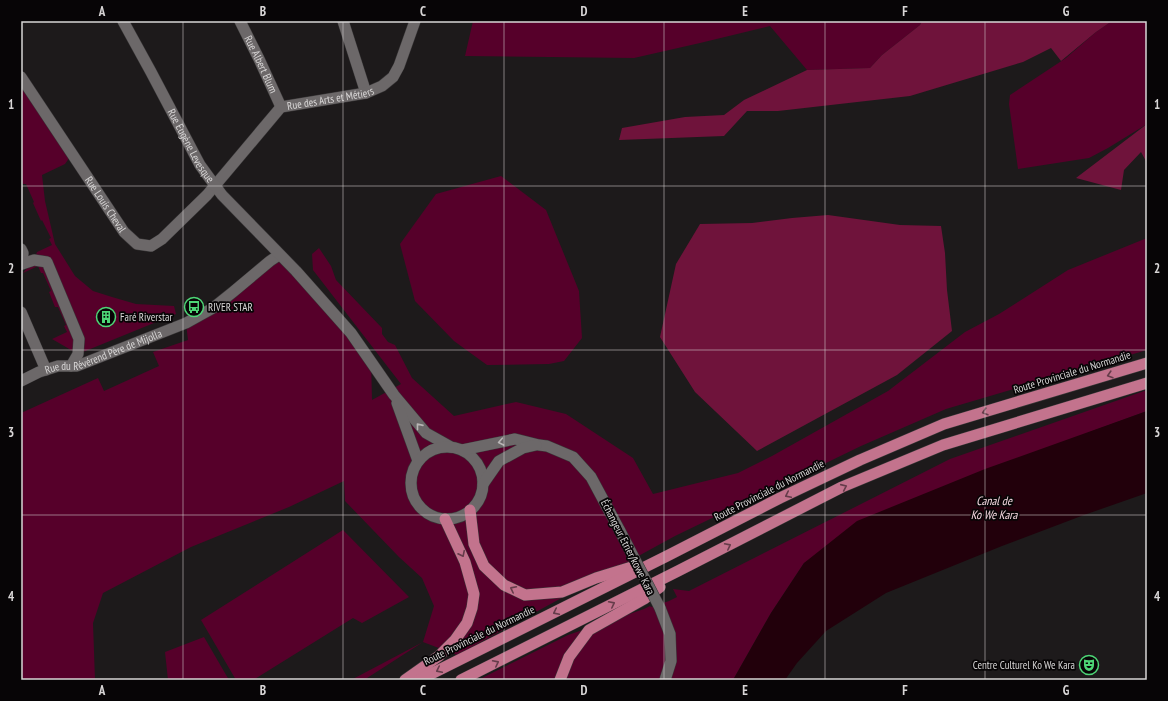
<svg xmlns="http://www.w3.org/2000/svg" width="1168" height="701" viewBox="0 0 1168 701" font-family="'PT Sans Narrow',sans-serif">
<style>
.green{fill:#56002a}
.forest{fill:#6f133b}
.water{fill:#22000b}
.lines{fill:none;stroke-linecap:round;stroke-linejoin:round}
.minor-casing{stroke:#393738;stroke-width:12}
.tertiary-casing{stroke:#393738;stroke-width:12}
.secondary-casing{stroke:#393738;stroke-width:12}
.trunk-casing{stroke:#393738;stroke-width:12}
.minor{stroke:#6c6869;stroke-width:11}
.tertiary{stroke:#6c6869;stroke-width:11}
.secondary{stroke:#6c6869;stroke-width:11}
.trunk{stroke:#c3738d;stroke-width:11}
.secondary-bridge-casing{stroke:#393738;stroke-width:12;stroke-linecap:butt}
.secondary-bridge{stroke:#6c6869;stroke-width:11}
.oneway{stroke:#653c4a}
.oneway2{stroke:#b8b5b5}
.grid{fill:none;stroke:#d8d6d6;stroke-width:1;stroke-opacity:0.55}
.labels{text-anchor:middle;stroke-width:3.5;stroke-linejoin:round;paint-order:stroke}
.street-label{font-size:11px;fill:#d8d6d6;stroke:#070506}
.poi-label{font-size:11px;fill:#d8d6d6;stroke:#070506;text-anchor:start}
.water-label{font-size:12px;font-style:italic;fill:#f3d7df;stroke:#070506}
.neatline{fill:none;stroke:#d8d6d6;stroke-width:1.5}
.grid-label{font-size:13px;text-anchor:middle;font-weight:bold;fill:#d8d6d6}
</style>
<rect width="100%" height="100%" fill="#1d1a1b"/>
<!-- green -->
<g class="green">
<polygon points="473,21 922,21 920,25 882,55 870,68 807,70 770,26 700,43 634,58 465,56"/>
<polygon points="1112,21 1147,21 1147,124 1108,148 1089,158 1018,169 1009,104 1010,95 1066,58 1096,32"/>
<polygon points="21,77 72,154 65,164 42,175 45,201 55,244 75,276 93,291 112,297 136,304 174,306 176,314 78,354 52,339 67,332 64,326 66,325 58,307 55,307 49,292 51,291 43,273 41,273 38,266 23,273 34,260 37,252 52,245 49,239 51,238 42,220 41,221 33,203 34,202 26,184 23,184 21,179"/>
<polygon points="501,176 546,210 579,291 582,338 564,361 549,364 487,365 454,341 415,301 400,244 436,194"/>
<polygon points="1147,238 1147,350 946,409 861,446 675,536 457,655 423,642 364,680 351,680 423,642 434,606 422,578 399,557 345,501 344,481 289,507 191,547 103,593 93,623 95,680 21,680 21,413 98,378 104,391 159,366 153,352 188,340 186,323 279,255 371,360 372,400 401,384 313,270 312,254 319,248 331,266 336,280 382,328 382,334 388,342 395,345 412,378 454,416 516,402 566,414 633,458 653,494 738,473 772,456 888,391 965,332 999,314 1068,270"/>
<polygon points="1147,390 1147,411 1090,432 804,563 771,613 733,680 478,680 568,635 644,609 650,606 651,607 669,601 677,597 673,589 689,591 950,459"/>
<polygon points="343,530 409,597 362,623 353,618 253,680 236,680 201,620"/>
<polygon points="204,637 229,680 168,680 165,652"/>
</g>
<!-- forest -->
<g class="forest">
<polygon points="922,21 1112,21 1096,32 1061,61 1051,48 1023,62 910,96 778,111 747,111 724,136 619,140 622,128 685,117 724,115 744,100 807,70 870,68 882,55 920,25"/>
<polygon points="1147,124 1147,163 1141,152 1124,170 1121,190 1076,178"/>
<polygon points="828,215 900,225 941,226 945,253 947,290 952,331 897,375 757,451 695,392 660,337 676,264 700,224 752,223 792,218"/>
</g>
<!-- water -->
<polygon class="water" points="1147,411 1147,493 1084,515 1002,546 886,593 826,631 797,663 785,680 733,680 771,613 804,563 857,521 985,469"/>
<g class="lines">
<!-- minor casing -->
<g class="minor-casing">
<g id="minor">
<path id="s1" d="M240,21L259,59L281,107"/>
<polyline points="343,21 366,93"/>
<path id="s2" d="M21,77L124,232L137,244L151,246L162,239L207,195L281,107L366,93L382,86L393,77L399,66L415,21"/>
<polyline points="21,249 23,253 22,264 21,264"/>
<polyline points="22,264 34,260 47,262 79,339 78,354 71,366"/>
<polyline points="21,312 46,370"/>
<path id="s3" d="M21,381L39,372L58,366H77L186,323L213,308L233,292L270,261L279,255"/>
</g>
</g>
<!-- tertiary casing -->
<g class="tertiary-casing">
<g id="tertiary">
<path id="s4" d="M123,21L151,72L200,165L208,176L222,195L296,271L351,333L394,395L426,433L451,447"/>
<polyline points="397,403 418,461"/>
</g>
</g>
<!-- secondary casing -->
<g class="secondary-casing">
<g id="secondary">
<circle cx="447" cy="483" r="36"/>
<polyline points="462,450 515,439 539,445 547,446 573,457 591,477 620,531"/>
<polyline points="483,484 499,461 523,448 536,445"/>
<polyline points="660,608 670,634 671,661 665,680"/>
</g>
</g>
<!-- trunk casing -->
<g class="trunk-casing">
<g id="trunk">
<polyline points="470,510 474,544 484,566 504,585 525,595 562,592 596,578 635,566"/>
<polyline points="405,680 439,656 455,640 467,623 472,608 474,594 465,562 445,519"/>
<polyline points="419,680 667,556 780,498 860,460 944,424 1147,363"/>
<polyline points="461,680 678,571 842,487 943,445 1147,383"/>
<polyline points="560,680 569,657 589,630 644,599 660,587"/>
</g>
</g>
<!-- minor -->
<use href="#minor" class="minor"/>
<!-- tertiary -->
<use href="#tertiary" class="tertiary"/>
<!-- secondary -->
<use href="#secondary" class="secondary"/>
<!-- trunk -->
<use href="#trunk" class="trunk"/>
<!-- secondary-bridge casing -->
<g class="secondary-bridge-casing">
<polyline id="secondary-bridge" points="620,531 660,608"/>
</g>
<!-- secondary-bridge -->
<use href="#secondary-bridge" class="secondary-bridge"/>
</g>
<!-- one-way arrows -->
<defs><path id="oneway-chevron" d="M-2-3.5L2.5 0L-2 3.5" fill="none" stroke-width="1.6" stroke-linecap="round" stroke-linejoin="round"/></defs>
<g class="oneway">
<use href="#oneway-chevron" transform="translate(1110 375) rotate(163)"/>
<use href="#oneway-chevron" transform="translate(985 412) rotate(163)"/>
<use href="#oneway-chevron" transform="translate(844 487) rotate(-24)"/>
<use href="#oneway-chevron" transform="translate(788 495) rotate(154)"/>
<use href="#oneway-chevron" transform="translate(728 546) rotate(-27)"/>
<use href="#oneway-chevron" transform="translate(462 554) rotate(64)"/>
<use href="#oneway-chevron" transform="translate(513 589) rotate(-153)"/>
<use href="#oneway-chevron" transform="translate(612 604) rotate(-27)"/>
<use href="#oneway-chevron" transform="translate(556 612) rotate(154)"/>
<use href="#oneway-chevron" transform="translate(496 663) rotate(-27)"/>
<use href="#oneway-chevron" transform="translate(439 670) rotate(154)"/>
</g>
<g class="oneway2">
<use href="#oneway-chevron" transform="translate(419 426) rotate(-129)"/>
<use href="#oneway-chevron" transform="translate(501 442) rotate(169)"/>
</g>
<!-- grid -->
<path class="grid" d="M183,21V680M343,21V680M504,21V680M664,21V680M825,21V680M985,21V680M21,186H1147M21,350H1147M21,515H1147"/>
<!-- icons -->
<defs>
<g id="bus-ring" transform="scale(1)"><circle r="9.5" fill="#070506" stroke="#4dd676" stroke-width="1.5"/><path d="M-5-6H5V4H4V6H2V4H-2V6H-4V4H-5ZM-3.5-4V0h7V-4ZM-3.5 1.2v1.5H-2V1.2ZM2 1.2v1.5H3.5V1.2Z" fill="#4dd676"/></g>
<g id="building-ring" transform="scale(1)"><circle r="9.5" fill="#070506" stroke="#4dd676" stroke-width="1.5"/><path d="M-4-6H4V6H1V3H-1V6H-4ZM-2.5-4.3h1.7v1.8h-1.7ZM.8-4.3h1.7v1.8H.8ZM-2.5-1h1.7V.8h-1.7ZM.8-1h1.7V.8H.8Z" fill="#4dd676"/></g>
<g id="theatre-ring" transform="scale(1)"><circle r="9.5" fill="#070506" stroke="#4dd676" stroke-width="1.5"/><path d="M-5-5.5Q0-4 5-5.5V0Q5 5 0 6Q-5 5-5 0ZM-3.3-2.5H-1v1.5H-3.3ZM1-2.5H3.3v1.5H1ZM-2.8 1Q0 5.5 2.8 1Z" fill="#4dd676"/></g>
</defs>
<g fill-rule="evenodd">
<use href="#bus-ring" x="194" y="307"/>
<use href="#building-ring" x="106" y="317"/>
<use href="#theatre-ring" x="1089" y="665"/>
</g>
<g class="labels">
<!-- street labels -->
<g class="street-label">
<text dy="4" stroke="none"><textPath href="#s1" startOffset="48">Rue Albert Blum</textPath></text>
<text dy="4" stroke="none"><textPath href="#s2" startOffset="459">Rue des Arts et Métiers</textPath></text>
<text dy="4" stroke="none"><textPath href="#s4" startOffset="142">Rue Eugène Levesque</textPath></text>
<text dy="4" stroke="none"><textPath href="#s2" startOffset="153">Rue Louis Cheval</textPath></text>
<text dy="4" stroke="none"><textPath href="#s3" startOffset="88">Rue du Révérend Père de Mijolla</textPath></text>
<text transform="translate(1072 372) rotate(-17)" y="4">Route Provinciale du Normandie</text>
<text transform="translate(769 490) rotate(-27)" y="4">Route Provinciale du Normandie</text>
<text transform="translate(628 547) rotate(63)" y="4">Échangeur Etrier/kowe Kara</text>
<text transform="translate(479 635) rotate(-26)" y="4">Route Provinciale du Normandie</text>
</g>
<!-- poi labels -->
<g class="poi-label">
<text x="208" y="311">RIVER STAR</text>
<text x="120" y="321">Faré Riverstar</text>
<text x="1075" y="669" text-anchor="end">Centre Culturel Ko We Kara</text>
</g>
<!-- water labels -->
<g class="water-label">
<text x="994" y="505">Canal de<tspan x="994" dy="14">Ko We Kara</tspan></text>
</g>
</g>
<!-- border -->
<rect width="1168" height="701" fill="none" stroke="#070506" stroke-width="44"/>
<rect x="22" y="22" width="1124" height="657" class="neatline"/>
<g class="grid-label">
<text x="102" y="16">A</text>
<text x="263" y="16">B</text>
<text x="423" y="16">C</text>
<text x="584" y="16">D</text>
<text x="745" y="16">E</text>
<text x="905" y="16">F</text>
<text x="1066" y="16">G</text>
<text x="11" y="109">1</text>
<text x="1157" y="109">1</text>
<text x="11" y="273">2</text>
<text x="1157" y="273">2</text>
<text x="11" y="437">3</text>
<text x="1157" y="437">3</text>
<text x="11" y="601">4</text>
<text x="1157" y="601">4</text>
<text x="102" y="695">A</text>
<text x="263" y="695">B</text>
<text x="423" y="695">C</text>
<text x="584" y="695">D</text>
<text x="745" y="695">E</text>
<text x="905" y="695">F</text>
<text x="1066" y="695">G</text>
</g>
</svg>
